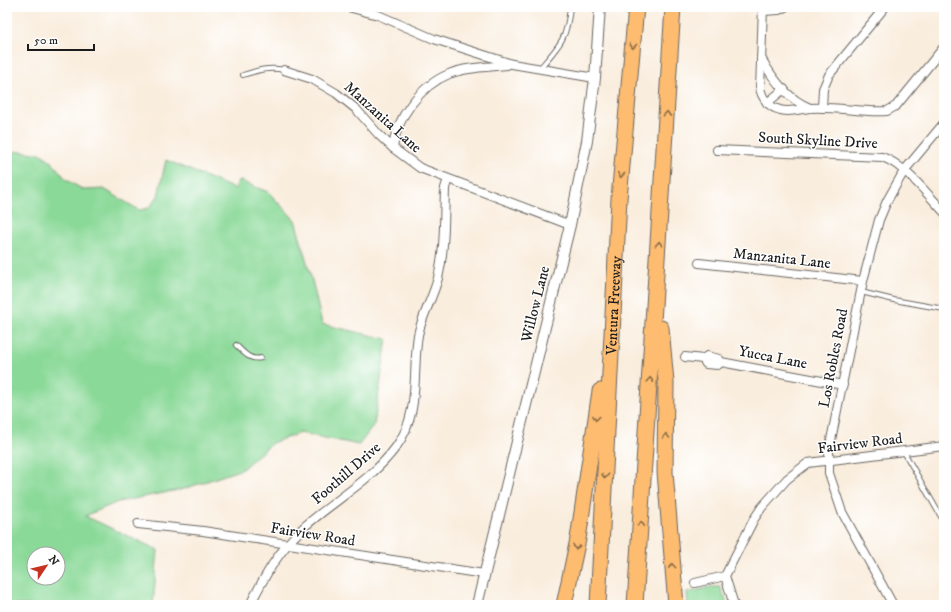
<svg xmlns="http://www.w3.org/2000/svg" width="951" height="612" viewBox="0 0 951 612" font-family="'IM FELL DW Pica',serif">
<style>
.green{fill:#8ad998;stroke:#537a5a;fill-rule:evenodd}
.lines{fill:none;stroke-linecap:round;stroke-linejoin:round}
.service-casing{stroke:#696560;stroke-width:6}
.minor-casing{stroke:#696560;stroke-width:10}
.tertiary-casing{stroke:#696560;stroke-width:12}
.motorway-casing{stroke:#696560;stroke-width:17}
.service{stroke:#fff;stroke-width:4}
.minor{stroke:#fff;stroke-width:8}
.tertiary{stroke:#fff;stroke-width:10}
.motorway{stroke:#fdbc70;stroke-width:15}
.oneway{stroke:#8c6c46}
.labels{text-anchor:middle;stroke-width:3;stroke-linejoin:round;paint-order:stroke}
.street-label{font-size:15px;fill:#1c1c1c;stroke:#fff}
</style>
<rect width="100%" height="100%" fill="#fff"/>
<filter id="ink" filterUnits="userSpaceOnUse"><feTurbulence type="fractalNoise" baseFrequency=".025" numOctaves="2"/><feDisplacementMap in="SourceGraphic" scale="8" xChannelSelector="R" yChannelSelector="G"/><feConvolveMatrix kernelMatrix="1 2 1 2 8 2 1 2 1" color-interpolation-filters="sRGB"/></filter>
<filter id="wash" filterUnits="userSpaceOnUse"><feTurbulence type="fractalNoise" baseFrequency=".012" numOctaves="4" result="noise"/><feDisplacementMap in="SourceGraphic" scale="16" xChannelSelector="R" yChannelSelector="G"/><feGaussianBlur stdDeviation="0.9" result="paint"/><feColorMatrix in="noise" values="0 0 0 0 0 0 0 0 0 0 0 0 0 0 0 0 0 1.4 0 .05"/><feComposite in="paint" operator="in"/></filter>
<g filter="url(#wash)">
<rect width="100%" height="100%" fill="#f9eddd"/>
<!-- green -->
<g class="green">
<path d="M7,151L40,153L50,160L66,179L75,185L84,190L104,189L139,210L149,208L158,196L166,160L235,189L238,180L268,192L295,220L312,280L322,324L387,339L374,425L359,445L300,433L272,443L242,469L184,489L118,502L85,516L158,550L153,605H7ZM34,554H58V578H34Z"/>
<polygon points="710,587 720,587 728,605 688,605 687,593"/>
</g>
</g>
<g filter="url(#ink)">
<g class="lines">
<!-- service casing -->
<g class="service-casing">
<g id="service">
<path d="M540,68C560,45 567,39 570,7"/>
<path d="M243,75C258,70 269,67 284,70"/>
<polyline points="861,292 894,300 944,309"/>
<path d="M236,345C243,352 250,361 261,358"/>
<polyline points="904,452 944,522"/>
</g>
</g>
<!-- minor casing -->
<g class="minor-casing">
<g id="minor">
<polyline points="348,7 378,15 434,39 512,64 595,78"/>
<path d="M763,7L760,89C763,100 769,107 780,110C790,113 800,109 810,108C836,106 862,113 887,111L896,106L944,47"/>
<polyline points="763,11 779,10 785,7"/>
<path d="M761,58C772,78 789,100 810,108"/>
<polyline points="284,70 312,79 336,93 356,109 379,135 393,148 420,168 570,225"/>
<polyline points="767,103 784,89"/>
<polyline points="822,108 823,89 829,75 885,7"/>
<path d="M393,148C396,118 420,86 449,74C466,67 488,67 507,65"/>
<path d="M717,150L882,157C904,164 928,195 944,212"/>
<polyline points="699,263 863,281"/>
<polyline points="685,357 703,359 707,356 719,359 721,362 843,385"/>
<polyline points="703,359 706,364 718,365 721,362"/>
<polyline points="138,524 203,531 484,574"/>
<polyline points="725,576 734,605"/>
<polyline points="695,583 725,576 754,519 762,507 787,479 808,463 944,446"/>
<path d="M250,605C264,577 279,550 303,528C334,500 371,481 396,447C421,413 412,373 418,335C422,315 433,298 438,278C445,249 444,218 445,188L448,179"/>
<polyline points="893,605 842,512 829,473 829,450 863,281 879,220 887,201 904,171 944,123"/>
</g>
</g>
<!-- tertiary casing -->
<g class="tertiary-casing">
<polyline id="tertiary" points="477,605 570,225 587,141 595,78 600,7"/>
</g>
<!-- motorway casing -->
<g class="motorway-casing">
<g id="motorway">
<polyline points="661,328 666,382 665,472 676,605"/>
<polyline points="564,605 578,539 600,391"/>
<path id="s1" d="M598,605L619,199L636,7"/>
<polyline points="635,605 673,7"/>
</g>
</g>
<!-- service -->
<use href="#service" class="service"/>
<!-- minor -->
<use href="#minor" class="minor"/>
<!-- tertiary -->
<use href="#tertiary" class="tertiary"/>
<!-- motorway -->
<use href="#motorway" class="motorway"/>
</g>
<!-- one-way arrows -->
<defs><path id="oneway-chevron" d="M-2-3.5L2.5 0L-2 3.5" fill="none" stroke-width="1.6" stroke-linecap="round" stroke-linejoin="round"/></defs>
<g class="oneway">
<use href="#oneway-chevron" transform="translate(633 46) rotate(95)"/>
<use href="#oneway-chevron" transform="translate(667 114) rotate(-87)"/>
<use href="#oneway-chevron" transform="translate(621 175) rotate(95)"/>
<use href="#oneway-chevron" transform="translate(659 244) rotate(-87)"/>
<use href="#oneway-chevron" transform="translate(650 380) rotate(-86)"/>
<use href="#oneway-chevron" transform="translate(596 418) rotate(99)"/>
<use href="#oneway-chevron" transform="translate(666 436) rotate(-90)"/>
<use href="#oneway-chevron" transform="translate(605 476) rotate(93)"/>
<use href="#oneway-chevron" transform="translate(641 524) rotate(-86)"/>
<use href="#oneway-chevron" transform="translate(576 547) rotate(102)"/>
<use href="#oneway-chevron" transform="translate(672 566) rotate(-95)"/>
</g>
</g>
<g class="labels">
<!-- street labels -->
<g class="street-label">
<text transform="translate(383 117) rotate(42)" y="5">Manzanita Lane</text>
<text transform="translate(818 140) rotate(3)" y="5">South Skyline Drive</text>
<text transform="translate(782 258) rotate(6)" y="5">Manzanita Lane</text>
<text transform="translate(535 304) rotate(-76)" y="5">Willow Lane</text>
<text dy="5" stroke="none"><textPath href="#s1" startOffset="300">Ventura Freeway</textPath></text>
<text transform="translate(773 357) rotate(11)" y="5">Yucca Lane</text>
<text transform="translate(833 358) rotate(-79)" y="5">Los Robles Road</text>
<text transform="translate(860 443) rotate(-7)" y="5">Fairview Road</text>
<text transform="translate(346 473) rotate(-41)" y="5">Foothill Drive</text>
<text transform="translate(313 534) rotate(9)" y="5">Fairview Road</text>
</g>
</g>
<!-- margin -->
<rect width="951" height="612" fill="none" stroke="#fff" stroke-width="24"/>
<!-- north arrow -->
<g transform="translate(46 566) rotate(55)"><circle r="19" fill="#ffffff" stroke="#a4a4a4"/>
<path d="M0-3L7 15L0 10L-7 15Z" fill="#c8321e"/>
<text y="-6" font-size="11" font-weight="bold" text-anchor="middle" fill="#1c1c1c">N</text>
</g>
<!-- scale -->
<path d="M28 44v6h66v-6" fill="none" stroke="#1c1c1c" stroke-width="2"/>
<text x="34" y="44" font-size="12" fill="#1c1c1c" stroke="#ffffff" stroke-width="3" paint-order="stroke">50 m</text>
</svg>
